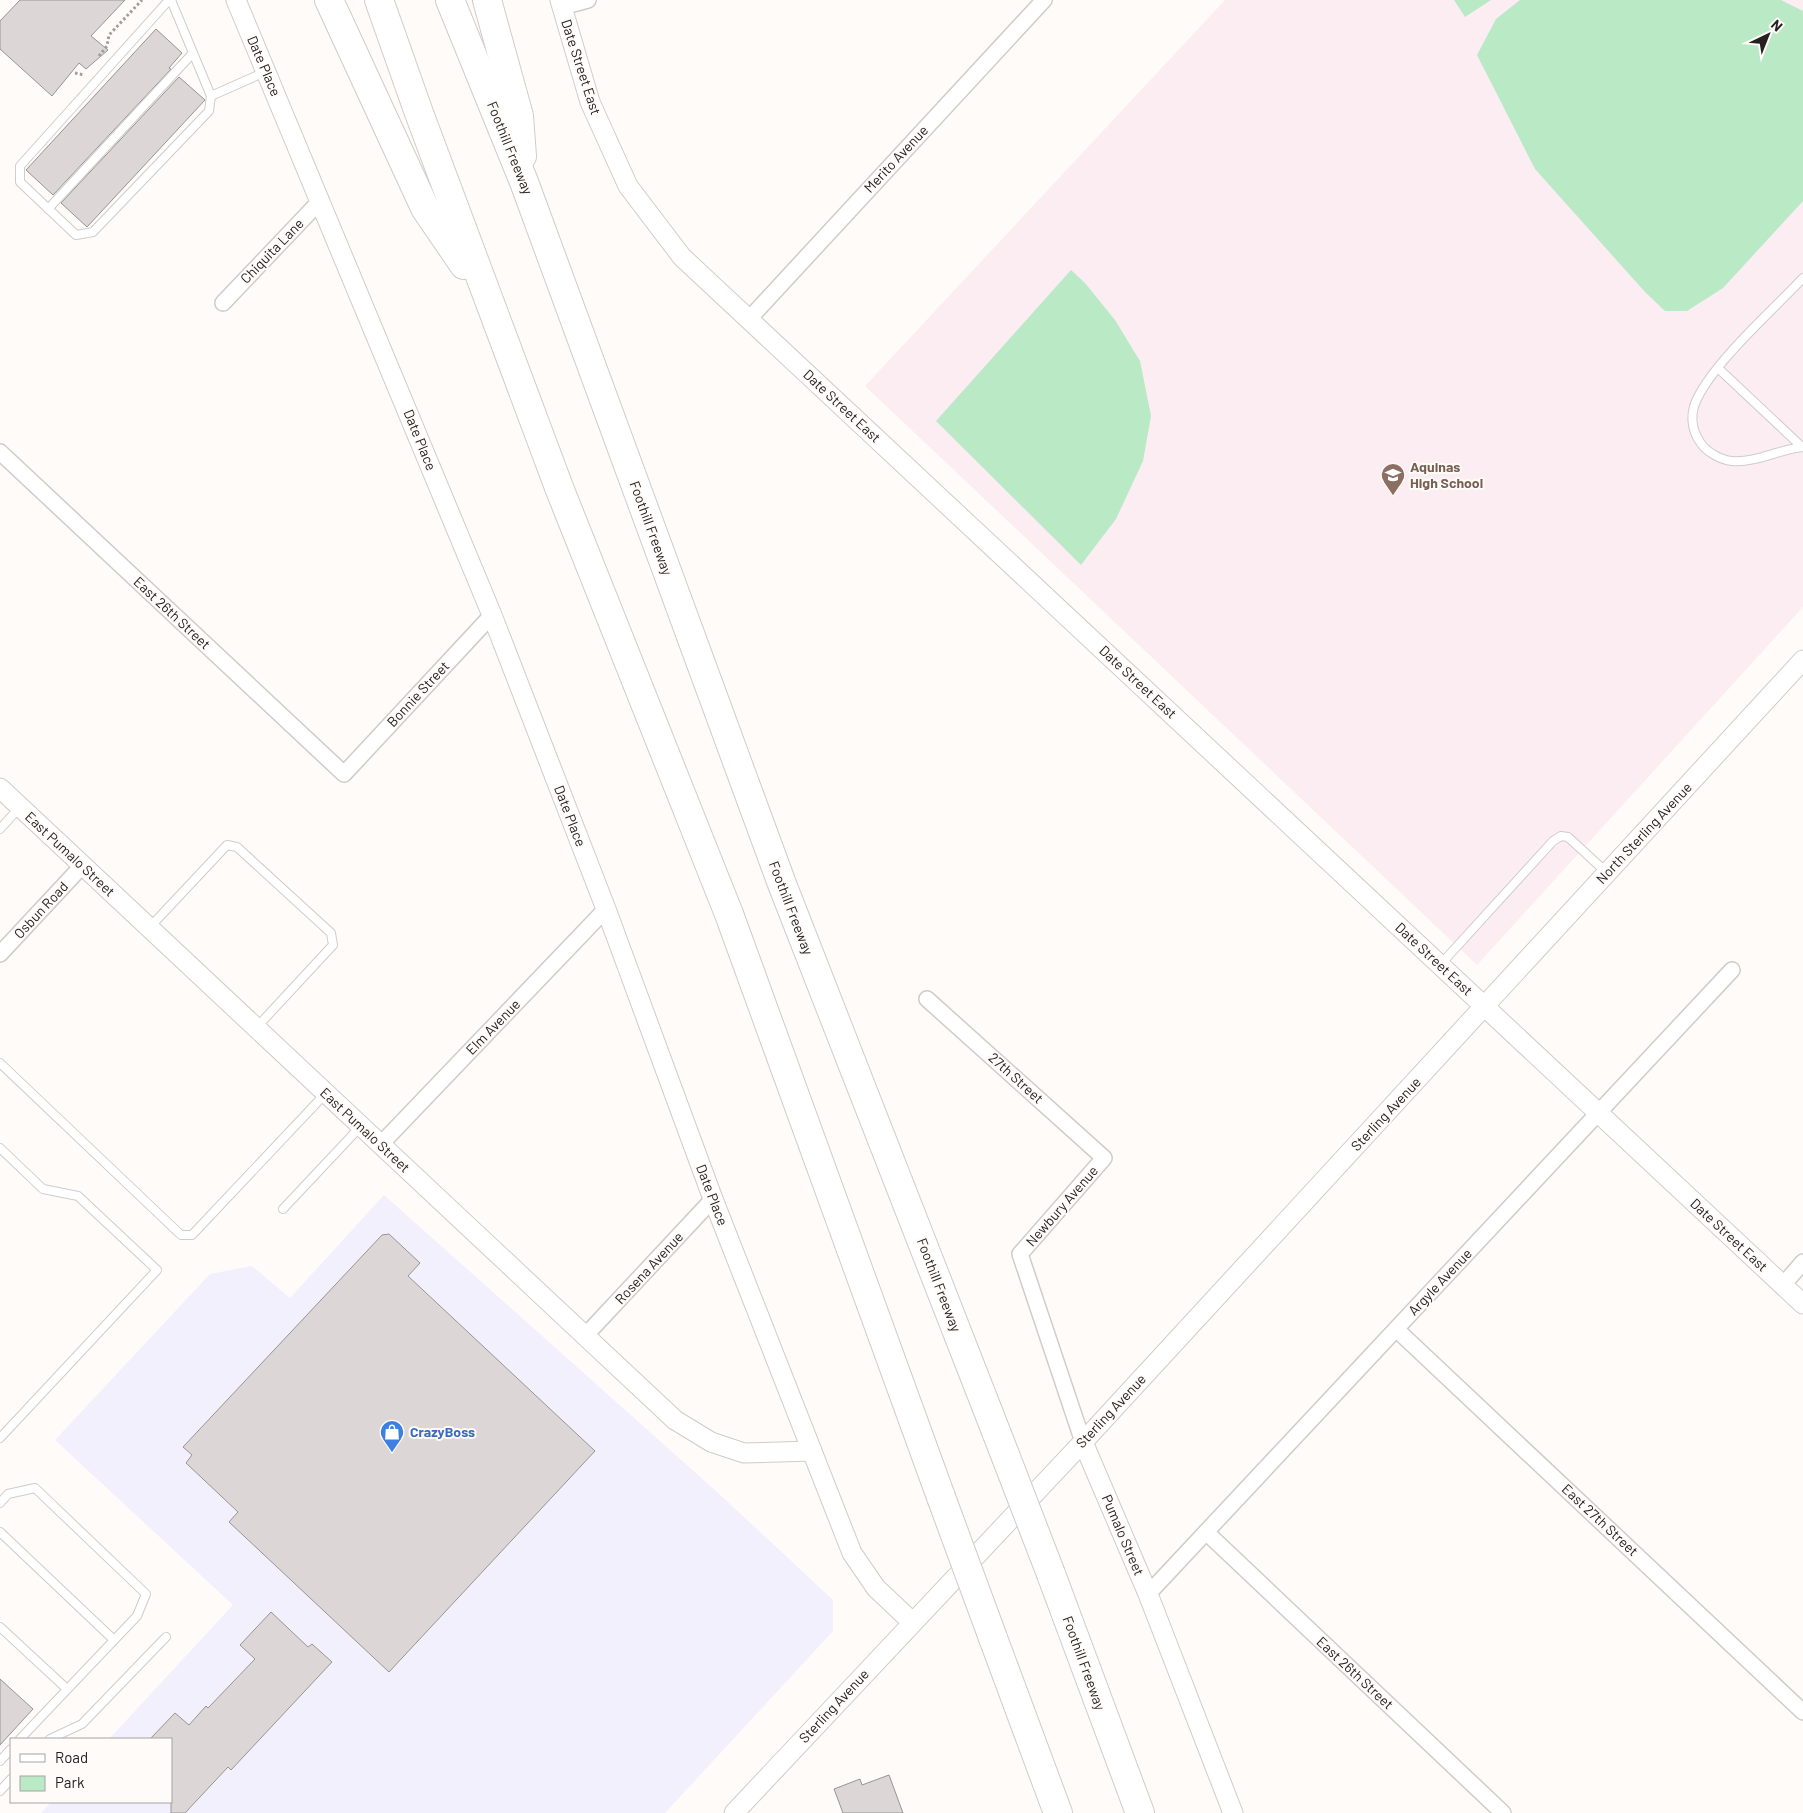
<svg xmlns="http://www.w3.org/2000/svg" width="1803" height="1813" viewBox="0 0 1803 1813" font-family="Barlow,sans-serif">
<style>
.commercial{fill:#f2f0fd}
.education{fill:#fcedf3}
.green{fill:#b9e9c5}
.building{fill:#dcd7d6;stroke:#999493}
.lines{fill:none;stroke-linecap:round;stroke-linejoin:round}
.service-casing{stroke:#d0ccc9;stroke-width:10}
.minor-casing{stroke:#d0ccc9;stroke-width:18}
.tertiary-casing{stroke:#d0ccc9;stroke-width:21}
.motorway-casing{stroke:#d0ccc9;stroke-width:30}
.path{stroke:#a09d9b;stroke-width:3;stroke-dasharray:2.5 2.5;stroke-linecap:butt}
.service{stroke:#fff;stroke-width:8}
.minor{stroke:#fff;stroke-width:15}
.tertiary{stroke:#fff;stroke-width:19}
.motorway{stroke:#fff;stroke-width:28}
.motorway-bridge-casing{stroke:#d0ccc9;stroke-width:30;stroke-linecap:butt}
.motorway-bridge{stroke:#fff;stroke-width:28}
.labels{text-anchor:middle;stroke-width:4;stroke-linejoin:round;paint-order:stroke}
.street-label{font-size:14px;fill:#232221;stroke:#fffbf8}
.education-label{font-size:14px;font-weight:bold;fill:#785e54;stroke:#fffbf8;text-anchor:start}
.shop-label{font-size:14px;font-weight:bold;fill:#366cbe;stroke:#fffbf8;text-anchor:start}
</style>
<rect width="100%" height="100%" fill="#fffbf8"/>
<!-- commercial -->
<polygon class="commercial" points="384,1195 716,1491 833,1600 833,1631 665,1813 41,1813 51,1802 171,1802 171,1739 109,1739 233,1605 55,1440 210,1274 252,1266 290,1298"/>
<!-- education -->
<polygon class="education" points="1225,0 1803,0 1803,607 1477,965 865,386"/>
<!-- green -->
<g class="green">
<polygon points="1454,0 1491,0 1465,17"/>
<polygon points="1520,0 1781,0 1803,11 1803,201 1723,288 1687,311 1665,311 1645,292 1535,169 1477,55 1496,19"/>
<polygon points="1071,270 1085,283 1115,320 1140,361 1151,416 1143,461 1116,519 1081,565 936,421"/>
</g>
<!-- building -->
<g class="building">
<polygon points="20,0 125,0 91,36 108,50 86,69 79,63 52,96 0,49 0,21"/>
<polygon points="156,29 182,53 169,68 171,69 53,195 26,170"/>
<polygon points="179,77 205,100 87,227 61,203"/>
<polygon points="389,1234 420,1263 408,1276 595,1451 389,1672 229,1522 238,1512 186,1463 192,1455 183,1447 382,1235"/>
<polygon points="271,1612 308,1647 312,1644 332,1662 231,1770 228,1767 185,1813 171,1813 171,1739 150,1739 175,1713 189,1725 206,1706 208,1708 255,1659 240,1645"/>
<polygon points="0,1679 33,1709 0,1745"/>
<polygon points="889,1775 903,1813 843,1813 834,1789 860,1779 862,1785"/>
</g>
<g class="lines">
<!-- service casing -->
<g class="service-casing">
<g id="service">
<polyline points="169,0 20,166 20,182 76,235 93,232 209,111 211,96"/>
<polyline points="171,0 211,96 265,72"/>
<polyline points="48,209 193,53"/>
<path d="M1803,278C1772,311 1716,360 1697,399C1690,413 1691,429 1700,442C1706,452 1721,460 1732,461C1756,463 1780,449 1803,447"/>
<polyline points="1719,369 1802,447"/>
<polyline points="0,829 20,807"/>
<polyline points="150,927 227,845 237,847 331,933 333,945 256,1028"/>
<polyline points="1440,965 1553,841 1561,836 1568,837 1606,872"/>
<polyline points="0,1063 181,1235 192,1235 326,1093"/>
<polyline points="0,1148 43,1189 78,1196 157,1270 0,1438"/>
<polyline points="283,1209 361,1126"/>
<polyline points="0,1503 8,1494 35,1488 146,1594 137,1616 20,1739"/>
<polyline points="0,1532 114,1640"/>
<polyline points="0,1627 67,1689"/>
<polyline points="50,1739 82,1724 166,1637"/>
<polyline points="0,1761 11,1749"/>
<polyline points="0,1791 11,1779"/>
</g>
</g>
<!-- minor casing -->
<g class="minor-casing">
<g id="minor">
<polyline points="562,7 588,0"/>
<polyline points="223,303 321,200"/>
<polyline points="749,319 1044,0"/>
<polyline points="0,452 344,774 492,615"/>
<polyline points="0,954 82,866"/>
<polyline points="927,999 1104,1158 1020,1254 1083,1442"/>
<polyline points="381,1144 606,909"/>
<polyline points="1783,1285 1803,1262"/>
<polyline points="1396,1329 1803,1712"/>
<polyline points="585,1336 713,1199"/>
<polyline points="1206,1532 1503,1813"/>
<polyline points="1148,1594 1732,970"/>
</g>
</g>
<!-- tertiary casing -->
<g class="tertiary-casing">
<g id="tertiary">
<polyline points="236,0 492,615 606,909 713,1199 852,1553 876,1588 912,1622"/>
<polyline points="560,0 590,102 628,186 682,257 1803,1304"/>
<polyline points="0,788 675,1420 711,1442 744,1453 812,1451"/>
<polyline points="1083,1442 1148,1594 1233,1813"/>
<polyline points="734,1813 1083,1442 1803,660"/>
</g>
</g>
<!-- motorway casing -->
<g class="motorway-casing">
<g id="motorway">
<polyline points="329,0 425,208 464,265"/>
<polyline points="379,0 419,113 560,490 729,914 941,1497"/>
<polyline points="450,0 524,182 782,884 997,1434"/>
<polyline points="487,0 519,116 522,156"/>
<polyline points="1051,1574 1140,1813"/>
<polyline points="993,1638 1058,1813"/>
</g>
</g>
<!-- path -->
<g class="path">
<polyline points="99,56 107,46 109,35 142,0"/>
<polyline points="75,73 84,75"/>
</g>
<!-- service -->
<use href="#service" class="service"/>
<!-- minor -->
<use href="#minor" class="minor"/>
<!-- tertiary -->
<use href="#tertiary" class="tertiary"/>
<!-- motorway -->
<use href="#motorway" class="motorway"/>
<!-- motorway-bridge casing -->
<g class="motorway-bridge-casing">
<g id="motorway-bridge">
<polyline points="997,1434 1051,1574"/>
<polyline points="941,1497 993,1638"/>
</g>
</g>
<!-- motorway-bridge -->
<use href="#motorway-bridge" class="motorway-bridge"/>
</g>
<!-- icons -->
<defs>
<g id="school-pin" transform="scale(1.25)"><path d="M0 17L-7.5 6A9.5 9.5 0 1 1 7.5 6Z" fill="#8d6e63" stroke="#fffbf8"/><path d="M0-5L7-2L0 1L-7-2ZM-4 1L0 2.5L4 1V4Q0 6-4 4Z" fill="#fff"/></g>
<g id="shop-pin" transform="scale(1.25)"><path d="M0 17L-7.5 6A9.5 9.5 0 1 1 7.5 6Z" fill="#3f7fe0" stroke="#fffbf8"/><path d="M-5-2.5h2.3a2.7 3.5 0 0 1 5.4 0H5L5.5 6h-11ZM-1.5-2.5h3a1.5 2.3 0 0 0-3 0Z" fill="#fff"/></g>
</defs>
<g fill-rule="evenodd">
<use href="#school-pin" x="1393" y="475"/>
<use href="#shop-pin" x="392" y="1432"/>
</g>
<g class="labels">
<!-- street labels -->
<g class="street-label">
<text transform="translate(264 66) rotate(67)" y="5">Date Place</text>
<text transform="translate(581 67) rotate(72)" y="5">Date Street East</text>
<text transform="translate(510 148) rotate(68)" y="5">Foothill Freeway</text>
<text transform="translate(896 159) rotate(-47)" y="5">Merito Avenue</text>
<text transform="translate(272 251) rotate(-46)" y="5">Chiquita Lane</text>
<text transform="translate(842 406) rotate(43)" y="5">Date Street East</text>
<text transform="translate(420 440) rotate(68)" y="5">Date Place</text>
<text transform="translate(651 528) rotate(70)" y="5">Foothill Freeway</text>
<text transform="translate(172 613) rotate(43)" y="5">East 26th Street</text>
<text transform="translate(1138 682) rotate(43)" y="5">Date Street East</text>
<text transform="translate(418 694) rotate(-47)" y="5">Bonnie Street</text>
<text transform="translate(570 816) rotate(69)" y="5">Date Place</text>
<text transform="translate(1644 833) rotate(-47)" y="5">North Sterling Avenue</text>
<text transform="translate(70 854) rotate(43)" y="5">East Pumalo Street</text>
<text transform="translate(791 908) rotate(69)" y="5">Foothill Freeway</text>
<text transform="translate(41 910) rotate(-47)" y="5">Osbun Road</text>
<text transform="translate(1434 959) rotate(43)" y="5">Date Street East</text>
<text transform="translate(493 1027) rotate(-46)" y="5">Elm Avenue</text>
<text transform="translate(1016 1078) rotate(42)" y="5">27th Street</text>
<text transform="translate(1386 1114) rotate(-47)" y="5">Sterling Avenue</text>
<text transform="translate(365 1130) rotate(43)" y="5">East Pumalo Street</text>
<text transform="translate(712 1195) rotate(69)" y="5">Date Place</text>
<text transform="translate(1062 1206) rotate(-49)" y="5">Newbury Avenue</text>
<text transform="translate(1729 1235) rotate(43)" y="5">Date Street East</text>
<text transform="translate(649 1268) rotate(-47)" y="5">Rosena Avenue</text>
<text transform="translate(1440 1282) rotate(-47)" y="5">Argyle Avenue</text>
<text transform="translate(939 1285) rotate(69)" y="5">Foothill Freeway</text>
<text transform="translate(1111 1411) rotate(-47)" y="5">Sterling Avenue</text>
<text transform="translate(1600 1520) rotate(43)" y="5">East 27th Street</text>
<text transform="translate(1123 1535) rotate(67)" y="5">Pumalo Street</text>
<text transform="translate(1084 1663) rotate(70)" y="5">Foothill Freeway</text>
<text transform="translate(1355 1673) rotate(43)" y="5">East 26th Street</text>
<text transform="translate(834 1706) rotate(-47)" y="5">Sterling Avenue</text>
</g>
<!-- education labels -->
<g class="education-label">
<text x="1410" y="472">Aquinas<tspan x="1410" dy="16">High School</tspan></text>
</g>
<!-- shop labels -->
<g class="shop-label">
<text x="410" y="1437">CrazyBoss</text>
</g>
</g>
<!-- legend -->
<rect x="10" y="1738" width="162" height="65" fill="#fffbf8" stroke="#a7a4a2"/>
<rect x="20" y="1754" width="25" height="8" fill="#ffffff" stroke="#a7a4a2"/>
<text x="55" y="1763" font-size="15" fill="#232221">Road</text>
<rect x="20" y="1776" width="25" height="15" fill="#b9e9c5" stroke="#a7a4a2"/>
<text x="55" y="1788" font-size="15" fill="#232221">Park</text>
<!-- north arrow -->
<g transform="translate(1768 35) rotate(43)" stroke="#fffbf8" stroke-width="4" paint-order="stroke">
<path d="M0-4L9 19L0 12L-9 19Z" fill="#232221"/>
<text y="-8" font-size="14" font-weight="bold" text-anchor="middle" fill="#232221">N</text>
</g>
</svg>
